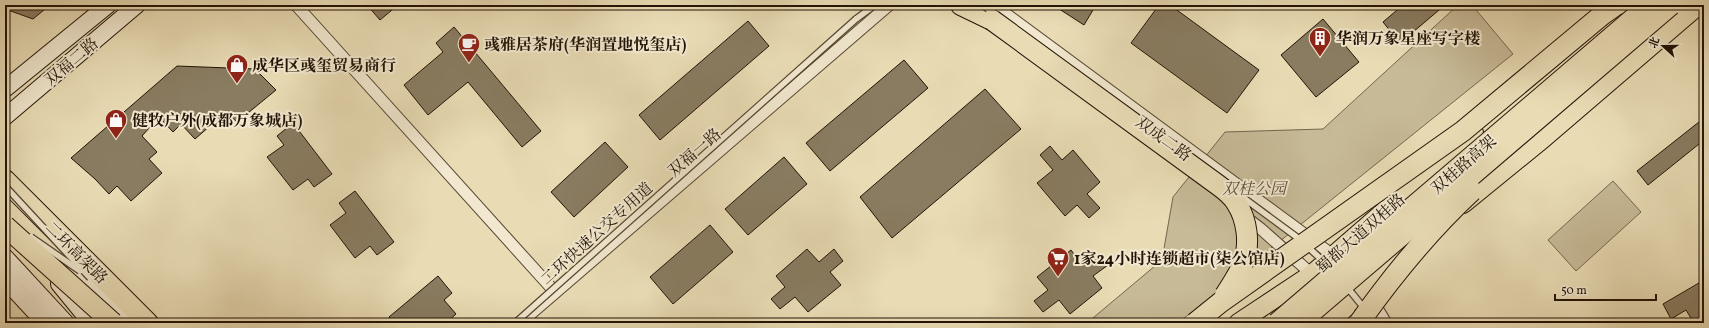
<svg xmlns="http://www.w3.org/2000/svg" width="1709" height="328" viewBox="0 0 1709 328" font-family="Vollkorn,'Noto Serif SC',serif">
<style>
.green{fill:#c7ba97;stroke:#74664e}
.building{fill:#897c61;stroke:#221306}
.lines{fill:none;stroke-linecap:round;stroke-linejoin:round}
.lane-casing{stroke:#544532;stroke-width:8}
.street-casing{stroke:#544532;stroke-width:13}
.secondary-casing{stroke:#221306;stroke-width:18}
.primary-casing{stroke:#221306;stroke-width:20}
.highway-casing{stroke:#221306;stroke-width:22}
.lane{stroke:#f1e8cf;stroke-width:5.5}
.street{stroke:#f1e8cf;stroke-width:11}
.secondary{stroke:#f1e8cf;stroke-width:16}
.primary{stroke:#e9dcb5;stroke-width:18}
.highway{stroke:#e9dcb5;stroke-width:20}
.lane-bridge-casing{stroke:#544532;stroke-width:8;stroke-linecap:butt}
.highway-bridge-casing{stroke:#221306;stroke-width:22;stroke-linecap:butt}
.lane-bridge{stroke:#f1e8cf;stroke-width:5.5}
.highway-bridge{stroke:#e9dcb5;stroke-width:20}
.labels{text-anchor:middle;stroke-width:4;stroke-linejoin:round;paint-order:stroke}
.poi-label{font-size:16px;font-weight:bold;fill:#221306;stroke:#f1e8cf;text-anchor:start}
.street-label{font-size:16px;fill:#221306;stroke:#f1e8cf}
.park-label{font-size:16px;font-style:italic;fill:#5c4d39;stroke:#f1e8cf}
</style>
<rect width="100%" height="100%" fill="#e9dcb5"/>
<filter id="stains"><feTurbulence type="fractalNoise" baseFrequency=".005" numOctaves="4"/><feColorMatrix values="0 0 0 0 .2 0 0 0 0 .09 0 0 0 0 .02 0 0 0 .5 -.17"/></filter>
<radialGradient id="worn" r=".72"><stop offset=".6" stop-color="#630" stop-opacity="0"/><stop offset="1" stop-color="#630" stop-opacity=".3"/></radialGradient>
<!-- green -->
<g class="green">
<polygon points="1458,5 1472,5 1513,54 1178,323 1087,323 1162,260 1173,197 1225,132 1323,129"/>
<polygon points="1613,181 1641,212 1576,271 1548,240"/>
</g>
<!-- building -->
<g class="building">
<polygon points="5,5 50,5 33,19 5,9"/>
<polygon points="367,5 398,5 380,20"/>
<polygon points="1053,5 1096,5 1084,25"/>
<polygon points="1159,5 1170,5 1259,70 1227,113 1131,43"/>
<polygon points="1403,5 1445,5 1400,43 1383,22"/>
<polygon points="1323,19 1359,62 1316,97 1281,55"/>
<polygon points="748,21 769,46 660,140 639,115"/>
<polygon points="454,27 541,131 522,147 468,82 428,115 404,85 443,52 436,43"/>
<polygon points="904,60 928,88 830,171 806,143"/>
<polygon points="177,66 255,69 276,90 237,122 226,112 195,139 181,124 173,132 159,117 142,136 157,152 149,159 162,173 131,201 117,186 109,194 95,179 71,158"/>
<polygon points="985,89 1021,129 892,238 860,197"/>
<polygon points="1704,118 1704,140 1648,185 1637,171"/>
<polygon points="293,123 332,174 314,187 308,179 293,190 267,157 284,145 277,136"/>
<polygon points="605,142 628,167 574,217 551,192"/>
<polygon points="1050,146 1062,160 1073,150 1100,182 1087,194 1100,208 1089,218 1077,205 1065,216 1037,183 1053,170 1040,155"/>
<polygon points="784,157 807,184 748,235 725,209"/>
<polygon points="355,191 394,242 377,255 370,246 355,258 330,225 346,213 339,203"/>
<polygon points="710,225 733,252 673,304 650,277"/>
<polygon points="807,249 819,262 834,249 843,261 830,272 841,285 808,312 795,297 780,309 771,299 785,287 776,276"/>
<polygon points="1071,250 1083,266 1099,254 1108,265 1093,276 1102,288 1070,314 1059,300 1043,312 1034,301 1048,290 1037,277"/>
<polygon points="438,276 452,293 444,300 456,314 446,323 394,323 389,317"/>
<polygon points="1704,280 1704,323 1694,323 1686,310 1671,319 1663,304"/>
</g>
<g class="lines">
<!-- lane casing -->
<g class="lane-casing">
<polyline id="lane" points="856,19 875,5"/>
</g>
<!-- street casing -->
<g class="street-casing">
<g id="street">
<polyline points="296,5 555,292"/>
<polyline points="994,5 1338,259"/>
<polyline points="1244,216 1261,229 1315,277"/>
<polyline points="1372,300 1386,323"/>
<polyline points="520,323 889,5"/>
</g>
</g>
<!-- secondary casing -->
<g class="secondary-casing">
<g id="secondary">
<polyline points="5,89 108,5"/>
<polyline points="5,117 137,5"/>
<polyline points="5,257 66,323"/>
<polyline points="75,265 125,323"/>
<polyline points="5,280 45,323"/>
<polyline points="59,284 91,323"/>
</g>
</g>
<!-- primary casing -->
<g class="primary-casing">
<g id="primary">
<polyline points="1463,204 1544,138 1699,5"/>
<polyline points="1340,312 1365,287 1408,250"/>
<polyline points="1238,323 1312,274 1474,133"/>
</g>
</g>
<!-- highway casing -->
<g class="highway-casing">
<g id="highway">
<polyline points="961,5 992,20"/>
<polyline points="5,180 148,323"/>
<polyline points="1326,323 1345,307"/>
</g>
</g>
<!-- lane -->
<use href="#lane" class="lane"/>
<!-- street -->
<use href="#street" class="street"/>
<!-- secondary -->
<use href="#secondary" class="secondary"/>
<!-- primary -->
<use href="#primary" class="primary"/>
<!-- highway -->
<use href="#highway" class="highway"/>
<!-- lane-bridge casing -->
<g class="lane-bridge-casing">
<g id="lane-bridge">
<polyline points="983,5 996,15"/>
<polyline points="5,186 90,278"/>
<polyline points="1241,196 1298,238 1334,271"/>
<polyline points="31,237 80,271"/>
<polyline points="1347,287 1364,308"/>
<polyline points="515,323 856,19"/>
</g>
</g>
<!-- highway-bridge casing -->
<g class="highway-bridge-casing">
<g id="highway-bridge">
<path d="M992,20L1218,185C1225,190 1233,196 1237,204C1247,220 1250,243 1244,261C1240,273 1232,284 1225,295"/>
<polyline points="5,226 113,323"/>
<polyline points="1195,323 1221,302 1463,131 1602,15 1616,5"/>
<polyline points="1277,323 1649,5"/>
<polyline points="1299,323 1671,5"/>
<path d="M1359,323C1393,275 1429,231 1472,191"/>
</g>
</g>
<!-- lane-bridge -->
<use href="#lane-bridge" class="lane-bridge"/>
<!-- highway-bridge -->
<use href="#highway-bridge" class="highway-bridge"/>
</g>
<!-- icons -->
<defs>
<g id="building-pin" transform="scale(1.15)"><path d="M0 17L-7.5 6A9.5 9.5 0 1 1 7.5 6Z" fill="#8f2418" stroke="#f1e8cf"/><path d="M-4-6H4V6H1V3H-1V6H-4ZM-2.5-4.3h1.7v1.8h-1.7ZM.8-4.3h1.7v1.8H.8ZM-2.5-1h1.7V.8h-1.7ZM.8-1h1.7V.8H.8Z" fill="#fff"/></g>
<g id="cafe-pin" transform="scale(1.15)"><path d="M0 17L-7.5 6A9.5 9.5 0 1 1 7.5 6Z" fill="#8f2418" stroke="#f1e8cf"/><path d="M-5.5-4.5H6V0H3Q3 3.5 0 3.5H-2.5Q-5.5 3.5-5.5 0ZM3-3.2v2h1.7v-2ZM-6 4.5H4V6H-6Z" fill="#fff"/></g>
<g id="shop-pin" transform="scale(1.15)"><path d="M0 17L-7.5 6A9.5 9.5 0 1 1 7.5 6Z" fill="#8f2418" stroke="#f1e8cf"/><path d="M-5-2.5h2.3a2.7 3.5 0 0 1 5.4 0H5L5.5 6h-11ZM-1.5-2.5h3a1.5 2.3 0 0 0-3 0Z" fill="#fff"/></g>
<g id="supermarket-pin" transform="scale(1.15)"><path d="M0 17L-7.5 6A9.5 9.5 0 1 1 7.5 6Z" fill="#8f2418" stroke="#f1e8cf"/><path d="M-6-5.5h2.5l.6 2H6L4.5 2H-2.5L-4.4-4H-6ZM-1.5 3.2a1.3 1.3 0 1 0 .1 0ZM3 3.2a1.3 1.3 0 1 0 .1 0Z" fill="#fff"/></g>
</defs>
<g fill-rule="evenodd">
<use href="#building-pin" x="1320" y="38"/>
<use href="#cafe-pin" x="469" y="44"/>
<use href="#shop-pin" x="237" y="65"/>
<use href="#shop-pin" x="116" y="120"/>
<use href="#supermarket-pin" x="1058" y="258"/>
</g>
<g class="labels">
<!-- poi labels -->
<g class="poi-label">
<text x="1336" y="44">华润万象星座写字楼</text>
<text x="484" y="50">彧雅居茶府(华润置地悦玺店)</text>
<text x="252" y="71">成华区彧玺贸易商行</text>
<text x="132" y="126">健牧户外(成都万象城店)</text>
<text x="1074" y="264">1家24小时连锁超市(柒公馆店)</text>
</g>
<!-- street labels -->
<g class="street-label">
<text transform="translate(71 61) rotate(-40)" y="6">双福二路</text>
<text transform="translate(1164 138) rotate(36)" y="6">双成二路</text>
<text transform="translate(694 152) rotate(-41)" y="6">双福一路</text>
<text transform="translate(1463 164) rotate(-41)" y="6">双桂路高架</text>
<text transform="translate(596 233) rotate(-42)" y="6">二环快速公交专用道</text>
<text transform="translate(1360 233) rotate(-41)" y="6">蜀都大道双桂路</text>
<text transform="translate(77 252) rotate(45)" y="6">二环高架路</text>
</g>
<!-- park labels -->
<g class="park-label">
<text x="1254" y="194">双桂公园</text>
</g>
</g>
<!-- margin -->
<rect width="1709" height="328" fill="none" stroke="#e9dcb5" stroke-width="20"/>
<rect x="6" y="6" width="1697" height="316" fill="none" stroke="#221306" stroke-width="2"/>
<rect x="10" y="10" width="1689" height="308" fill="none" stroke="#221306"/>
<!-- north arrow -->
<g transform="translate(1663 46) rotate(291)" stroke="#f1e8cf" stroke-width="3" paint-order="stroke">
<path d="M0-3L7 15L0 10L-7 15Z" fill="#221306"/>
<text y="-6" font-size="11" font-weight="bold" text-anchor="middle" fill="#221306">北</text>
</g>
<!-- scale -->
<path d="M1555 294v6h101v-6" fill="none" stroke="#221306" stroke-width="2"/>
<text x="1561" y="294" font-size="12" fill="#221306" stroke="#f1e8cf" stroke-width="3" paint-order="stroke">50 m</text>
<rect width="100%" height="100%" filter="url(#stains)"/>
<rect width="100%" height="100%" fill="url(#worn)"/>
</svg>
